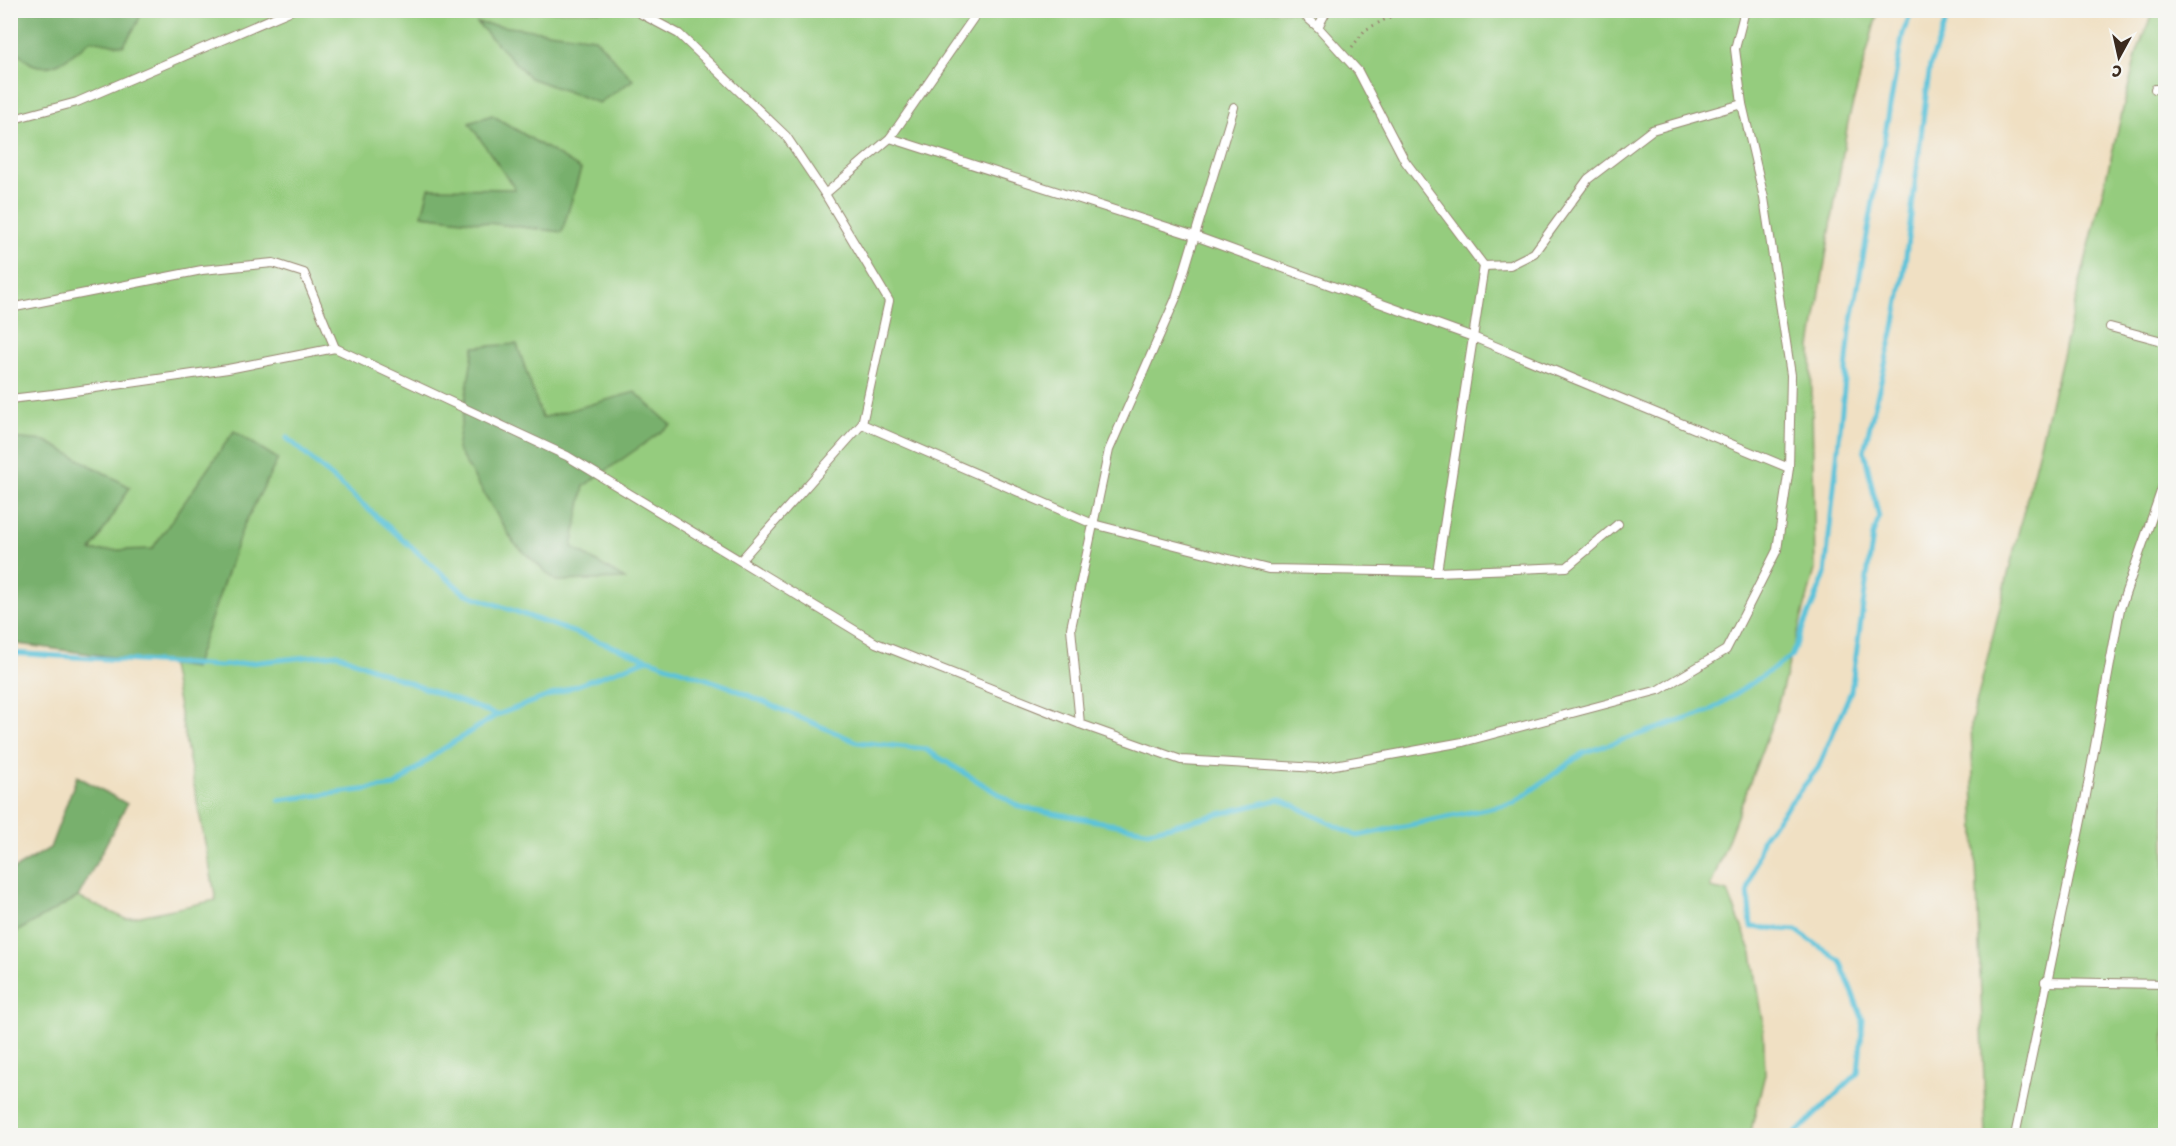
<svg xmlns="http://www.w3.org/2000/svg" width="2176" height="1146" viewBox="0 0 2176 1146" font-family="'Shantell Sans',sans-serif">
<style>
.green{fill:#95cc7e;stroke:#687b4e;stroke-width:1.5}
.forest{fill:#78b06d;stroke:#5a6d46;stroke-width:1.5}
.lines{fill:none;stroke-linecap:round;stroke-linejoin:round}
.stream{stroke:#5cc3da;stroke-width:5}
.service-casing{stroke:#968570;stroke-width:10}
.path{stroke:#968570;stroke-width:3;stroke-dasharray:1.5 4.5;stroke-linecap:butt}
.service{stroke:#fff;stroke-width:8}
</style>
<rect width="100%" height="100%" fill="#f6f6f2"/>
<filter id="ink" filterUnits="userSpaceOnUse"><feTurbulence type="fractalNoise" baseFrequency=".0167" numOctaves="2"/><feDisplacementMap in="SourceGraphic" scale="12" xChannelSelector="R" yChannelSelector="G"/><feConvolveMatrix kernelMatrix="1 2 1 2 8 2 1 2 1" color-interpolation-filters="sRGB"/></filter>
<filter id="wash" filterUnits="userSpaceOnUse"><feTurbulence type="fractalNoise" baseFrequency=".008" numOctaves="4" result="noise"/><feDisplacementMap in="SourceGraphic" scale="24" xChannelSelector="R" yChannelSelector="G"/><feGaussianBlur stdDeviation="1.35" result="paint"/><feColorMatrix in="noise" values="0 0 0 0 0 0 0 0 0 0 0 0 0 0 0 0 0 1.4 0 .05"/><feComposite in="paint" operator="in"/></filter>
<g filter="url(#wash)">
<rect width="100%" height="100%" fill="#f0e0c3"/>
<!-- green -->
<g class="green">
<polygon points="11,11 1878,11 1848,122 1811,347 1815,570 1774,718 1710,888 1728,892 1752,953 1763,1020 1765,1074 1750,1135 11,1135 10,935 78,897 126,919 216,900 166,640 11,622"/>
<polygon points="2153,11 2165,11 2165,1135 1986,1135 1971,724 2137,52"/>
</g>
<!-- forest -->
<g class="forest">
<path d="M11,10H142V11L137,24L123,46L91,40C74,53 55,74 32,64C24,60 17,51 11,45Z"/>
<polygon points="477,23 595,38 633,80 599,103 530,78"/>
<polygon points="492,115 581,169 562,232 422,215 429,188 515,189 469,123"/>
<polygon points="517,344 542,418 635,392 671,425 584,486 572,547 625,579 556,581 514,543 457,449 474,347"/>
<polygon points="234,431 278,459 243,527 194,668 11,643 11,438 46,441 130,487 91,551 152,549"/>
<polygon points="77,776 127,804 78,897 11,935 11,871 50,848"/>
</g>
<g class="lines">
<!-- stream -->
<g class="stream">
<polyline points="287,438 464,593 648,659"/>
<polyline points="10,653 220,666 337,654 391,676 497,715"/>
<polyline points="279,800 395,786 438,752 497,715 648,659 727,686 857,742 925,749 1020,807 1150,831 1280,799 1357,836 1514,803 1583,753 1710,711 1791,657 1825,575 1850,331 1903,33 1912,10"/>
<polyline points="1793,1136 1858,1073 1863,1020 1840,961 1796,930 1751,927 1748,890 1763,837 1818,768 1851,691 1873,535 1879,518 1864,450 1894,328 1903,279 1930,65 1950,10"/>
</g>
</g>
</g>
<g filter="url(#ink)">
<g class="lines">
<!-- service casing -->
<g class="service-casing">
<g id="service">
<polyline points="634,10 679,34 786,136 825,194 889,301 862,424 741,560"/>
<polyline points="1298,10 1318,27 1358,71 1405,161 1484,266 1437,572"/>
<polyline points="1318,27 1327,10"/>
<polyline points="2155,89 2166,91"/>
<polyline points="10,120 77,102 292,10"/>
<polyline points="890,138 1195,236 1473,337 1789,468"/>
<polyline points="825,194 890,138 979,10"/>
<polyline points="1484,266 1510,265 1534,253 1588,179 1652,130 1742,104"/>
<polyline points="10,308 202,270 273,263 304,273 335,348"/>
<polyline points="2110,327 2166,342"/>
<polyline points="10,399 53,394 228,369 335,348 567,456 876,643 1080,724 1181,760 1318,768 1463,742 1659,690 1726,650 1777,550 1789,468 1791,375 1764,198 1742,104 1735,49 1745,10"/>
<polyline points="862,424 1093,524 1268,569 1437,572 1567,567 1618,524"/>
<polyline points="1080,724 1071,628 1109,450 1176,298 1234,107"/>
<polyline points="2045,982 2166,984"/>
<polyline points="2015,1136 2084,806 2120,609 2166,477"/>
</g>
</g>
<!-- path -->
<polyline class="path" points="1352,47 1365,30 1403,10"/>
<!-- service -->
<use href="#service" class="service"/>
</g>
</g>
<!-- margin -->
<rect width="2176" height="1146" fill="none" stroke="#f6f6f2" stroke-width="36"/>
<!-- north arrow -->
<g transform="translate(2119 57) rotate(188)" stroke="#f6f6f2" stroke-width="4.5" paint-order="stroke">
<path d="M0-4.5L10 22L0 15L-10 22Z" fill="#3b2a1e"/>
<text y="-9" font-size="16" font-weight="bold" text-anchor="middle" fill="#3b2a1e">С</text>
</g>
</svg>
